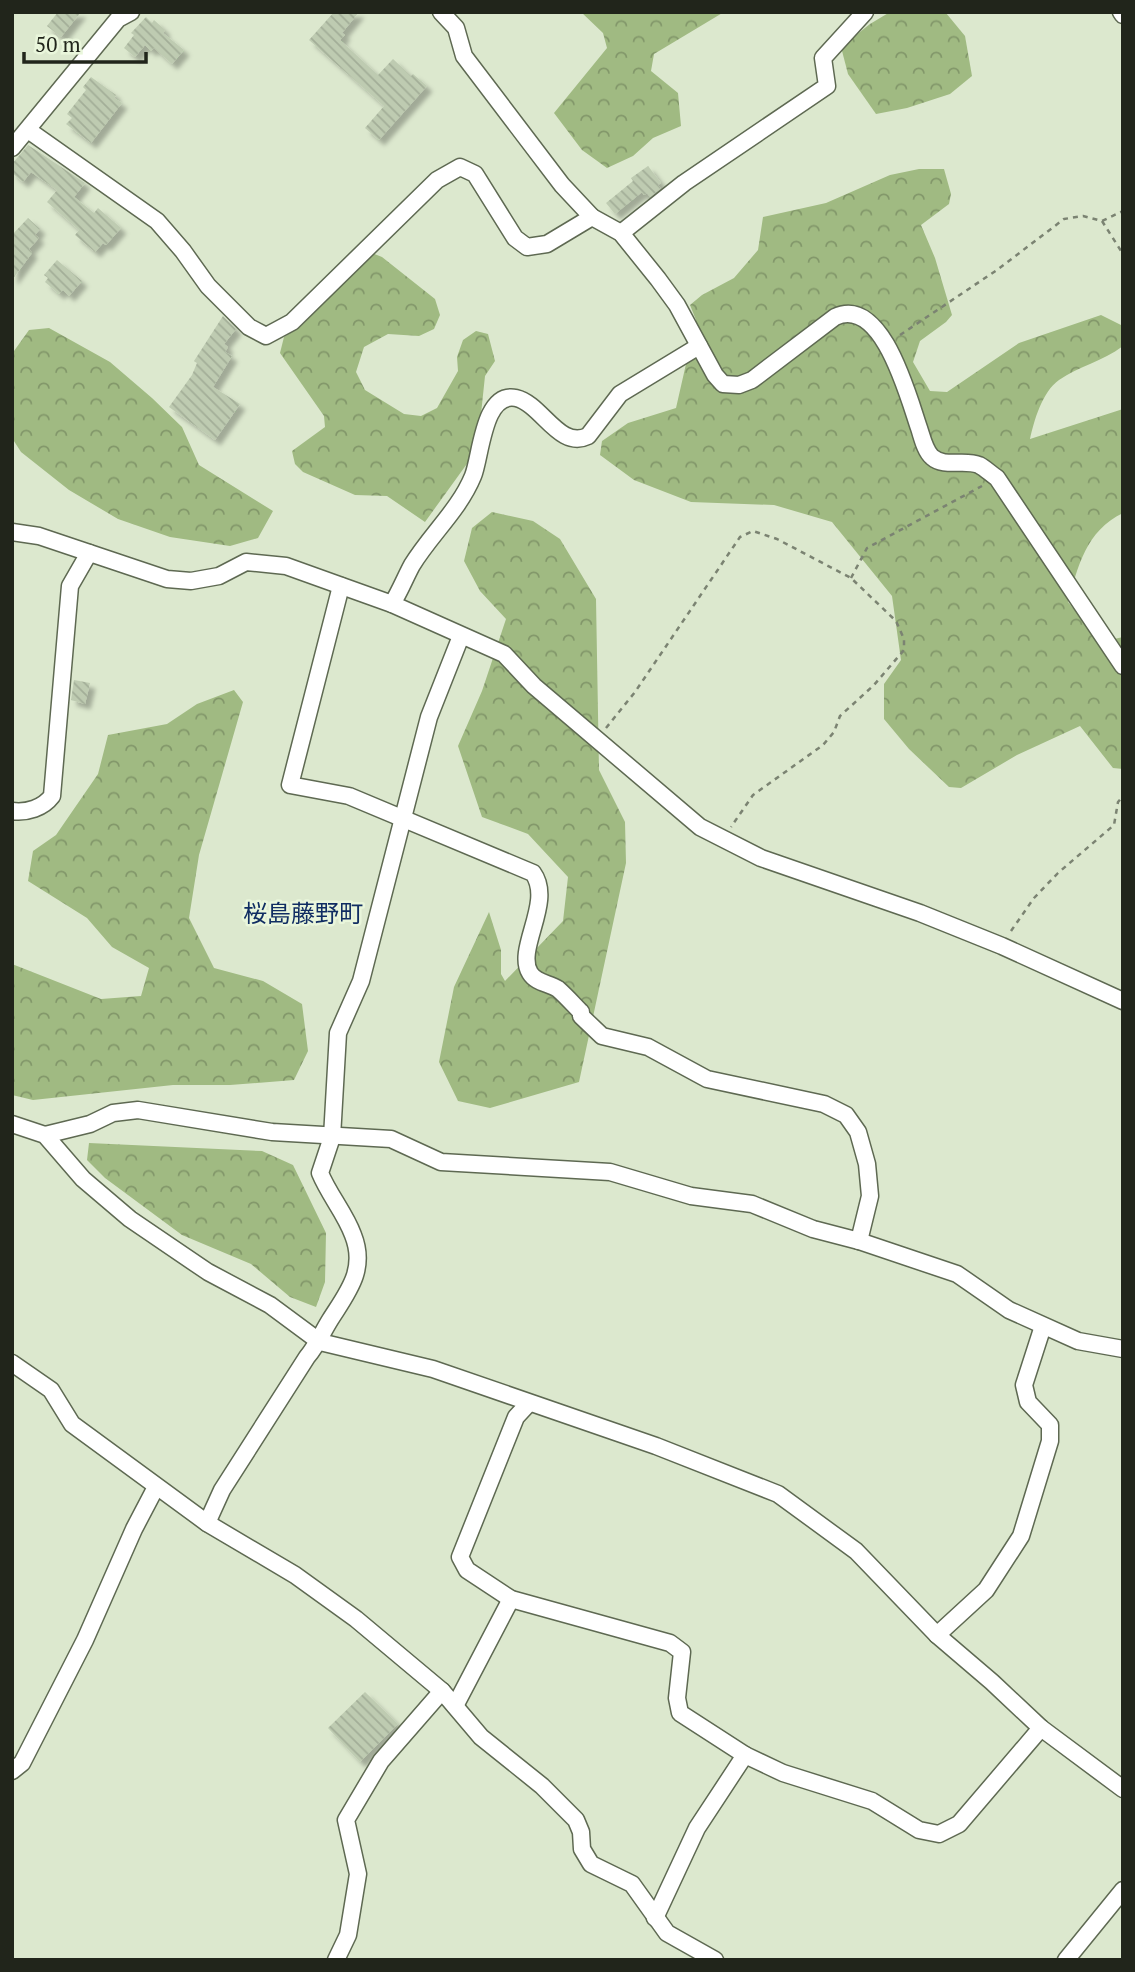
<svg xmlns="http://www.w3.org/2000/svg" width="1135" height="1972" viewBox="0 0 1135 1972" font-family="'PT Serif','Noto Sans JP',serif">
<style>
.forest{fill:url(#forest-crowns)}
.building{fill:url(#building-back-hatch);filter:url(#shadow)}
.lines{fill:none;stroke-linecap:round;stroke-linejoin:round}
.street-casing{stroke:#5e6952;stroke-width:19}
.path{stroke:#7b8372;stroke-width:2.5;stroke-dasharray:5 5;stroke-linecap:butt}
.street{stroke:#fff;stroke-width:16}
.labels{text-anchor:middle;stroke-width:5;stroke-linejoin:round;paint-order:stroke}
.quarter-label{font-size:24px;fill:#102d62;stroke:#e9f6db}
</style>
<defs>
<pattern id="forest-crowns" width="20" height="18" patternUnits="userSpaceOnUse" patternTransform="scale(1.75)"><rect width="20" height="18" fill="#a0ba82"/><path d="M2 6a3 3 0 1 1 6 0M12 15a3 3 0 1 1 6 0" fill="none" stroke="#82976a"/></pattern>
<pattern id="building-back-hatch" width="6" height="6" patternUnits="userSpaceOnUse" patternTransform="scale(1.75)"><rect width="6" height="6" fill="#becbb1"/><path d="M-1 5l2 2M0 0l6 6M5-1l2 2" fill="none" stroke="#a3ae98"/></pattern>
<filter id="shadow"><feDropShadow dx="5.5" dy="5.5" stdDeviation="2" flood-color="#0004"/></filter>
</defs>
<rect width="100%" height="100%" fill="#dce8ce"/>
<!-- forest -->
<g class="forest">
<polygon points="581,12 724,12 654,54 651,71 678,93 681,126 653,138 633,156 607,168 582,150 554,113 607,48 603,33"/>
<polygon points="890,12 946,13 965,36 972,76 950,94 907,108 876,114 848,74 841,47 870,24"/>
<path d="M919,169H944L951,194L949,204L921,225L935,258L952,315L946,322L920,341L913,362L930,391L947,392L1019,343L1101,315L1123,326V346C1102,362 1079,366 1059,380C1042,392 1034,421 1030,439L1123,409V513C1086,531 1078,566 1068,602L1101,642L1123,637V769L1113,768L1080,726L1017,755L961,788L949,787L909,749L884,719V684L901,660L892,596L832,522L774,505L691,502L634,480L600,455L602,441L628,423L676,408L696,320L690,305L702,295L734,278L758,250L763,217L826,203L890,175Z"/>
<polygon points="372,253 382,257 435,299 440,315 434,329 419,336 388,334 364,347 356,372 365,390 404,414 421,416 437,408 458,371 457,357 463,340 476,331 488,334 495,361 485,376 481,414 469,461 425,522 387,496 355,495 303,472 295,464 292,451 325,427 324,416 280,353 284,337 301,326"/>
<polygon points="49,328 110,362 152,398 182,427 199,465 273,511 258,538 230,546 170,537 118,519 69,490 21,452 12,438 12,378 14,351 29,330"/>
<polygon points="492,512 533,521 560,539 596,599 599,770 625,822 626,863 579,1082 490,1108 458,1101 439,1062 454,987 489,912 501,950 501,974 505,981 563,921 568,877 528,834 482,817 458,746 482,691 506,619 480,591 464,561 472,528"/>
<polygon points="234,690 243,702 199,855 189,918 214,968 263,981 302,1004 308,1051 294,1080 230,1085 173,1085 33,1100 12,1095 12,964 101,999 141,996 149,968 112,947 87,918 28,881 33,851 56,835 98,774 108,735 167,724 197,704"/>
<polygon points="89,1143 262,1151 293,1165 326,1233 325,1282 316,1307 290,1297 251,1264 182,1235 105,1178 87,1160"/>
</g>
<!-- building -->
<g class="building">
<polygon points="58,12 81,12 61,37 47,26"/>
<polygon points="334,12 359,12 342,33 345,35 340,40 378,75 393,59 411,76 413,74 427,86 379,140 365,128 384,106 309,40"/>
<polygon points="146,17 152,23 154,20 165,30 163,33 184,50 172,64 154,48 151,51 145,45 135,57 124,48 134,35 131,33"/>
<polygon points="91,77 116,95 114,98 122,103 91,143 66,124 72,118 67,114 86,90 83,87"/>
<polygon points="28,145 85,183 74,197 94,213 98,208 121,228 106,245 103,243 95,252 75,235 79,230 47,202 57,190 31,172 23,182 12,173 12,164"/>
<polygon points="648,166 661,183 658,185 661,188 650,197 647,193 644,195 642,192 615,214 606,203 633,181 631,178"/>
<polygon points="28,218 40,229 35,235 39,238 29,249 32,253 12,280 12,235"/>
<polygon points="57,260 82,281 69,296 63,290 59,294 45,282 48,278 44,275"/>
<polygon points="223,316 236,329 224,344 228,347 225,352 232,356 213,387 240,404 215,440 169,407 192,375 197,363 194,361"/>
<polygon points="74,680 90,683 85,704 71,700"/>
<polygon points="365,1692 398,1724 360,1762 328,1728"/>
</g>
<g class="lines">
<!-- street casing -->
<g class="street-casing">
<g id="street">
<path d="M441,12L456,28L464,56L562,185L592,217L621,233L658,279L677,305L715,375L723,384L739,385L752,380L835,317C882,295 908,396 919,428C922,437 925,451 932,457C944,468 965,459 979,465C985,468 991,474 997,478L1123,666"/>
<polyline points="1121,12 1123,15"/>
<polyline points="28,130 157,221 183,251 208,286 249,327 266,336 292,322 437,180 460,167 475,174 515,238 527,247 547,244 592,217"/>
<polyline points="12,148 118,19 131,12"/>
<polyline points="621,233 684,183 827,86 823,58 865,12"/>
<polyline points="12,532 39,536 167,579 191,581 219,576 246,562 286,566 392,604 504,654 534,686 700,827 761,858 920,913 1002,946 1123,1001"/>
<path d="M341,586L290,785L349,796L533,873C554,902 515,949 530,973C536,983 549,983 558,989C566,996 574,1005 581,1012V1016L602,1036L648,1047L707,1079L824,1104L846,1115L858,1132L867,1164L870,1196L859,1241"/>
<path d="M392,604C400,591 405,578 412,565C431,534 459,510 473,476C481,457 483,391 516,398C542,404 559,450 588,436L620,394L699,346"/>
<path d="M12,811C27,813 43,808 52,796L70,586L89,553"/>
<polyline points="12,1124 45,1135 83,1179 130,1219 208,1272 270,1305 320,1342 433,1369 656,1446 778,1494 856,1551 937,1635 992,1682 1041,1728 1123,1789"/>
<polyline points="45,1135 90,1124 113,1113 138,1110 272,1132 391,1139 441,1162 610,1172 691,1196 752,1204 813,1229 859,1241 957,1274 1009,1310 1078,1341 1123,1349"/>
<polyline points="12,1363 51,1390 72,1424 207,1523 295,1575 356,1619 442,1691 481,1737 542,1786 576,1820 581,1832 582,1849 591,1864 632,1884 667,1933 715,1960"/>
<polyline points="529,1403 516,1417 460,1557 467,1570 511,1599 670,1643 682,1652 677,1698 680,1713 745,1755 783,1773 872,1801 919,1830 939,1834 959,1824 1041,1728"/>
<path d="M207,1523L222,1490L307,1357C317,1345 322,1333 330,1320C347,1293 367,1270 353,1235C345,1213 329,1195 320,1173L332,1137L338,1033L361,981L429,717L461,636"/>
<polyline points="937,1635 986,1590 1021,1536 1050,1441 1050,1425 1028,1402 1024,1385 1043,1326"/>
<polyline points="455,1706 511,1599"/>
<polyline points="12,1771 22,1763 85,1640 134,1529 156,1487"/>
<polyline points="655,1918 697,1828 745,1755"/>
<polyline points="336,1960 348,1935 358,1874 346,1820 381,1761 442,1691"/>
<polyline points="1066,1960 1123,1890"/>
</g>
</g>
<!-- path -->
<g class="path">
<polyline points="1102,221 1123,254"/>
<polyline points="900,335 997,270 1064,219 1083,216 1102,221 1123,211"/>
<polyline points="851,578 867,548 982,486"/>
<polyline points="606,728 635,692 740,537 753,531 777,539 851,578 896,621 904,639 904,650 874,685 840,716 834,732 823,745 753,795 731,827"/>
<polyline points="1011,931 1034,898 1058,873 1114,825 1118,802 1123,796"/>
</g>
<!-- street -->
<use href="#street" class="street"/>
</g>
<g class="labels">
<!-- quarter labels -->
<g class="quarter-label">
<text x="303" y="922">桜島藤野町</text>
</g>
</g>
<!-- border -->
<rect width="1135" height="1972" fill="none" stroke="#21251b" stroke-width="28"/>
<!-- scale -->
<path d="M24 52v10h122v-10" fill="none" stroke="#21251b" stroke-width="3.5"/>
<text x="35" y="52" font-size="21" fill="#21251b" stroke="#e9f6db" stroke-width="5" paint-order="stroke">50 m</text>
</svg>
